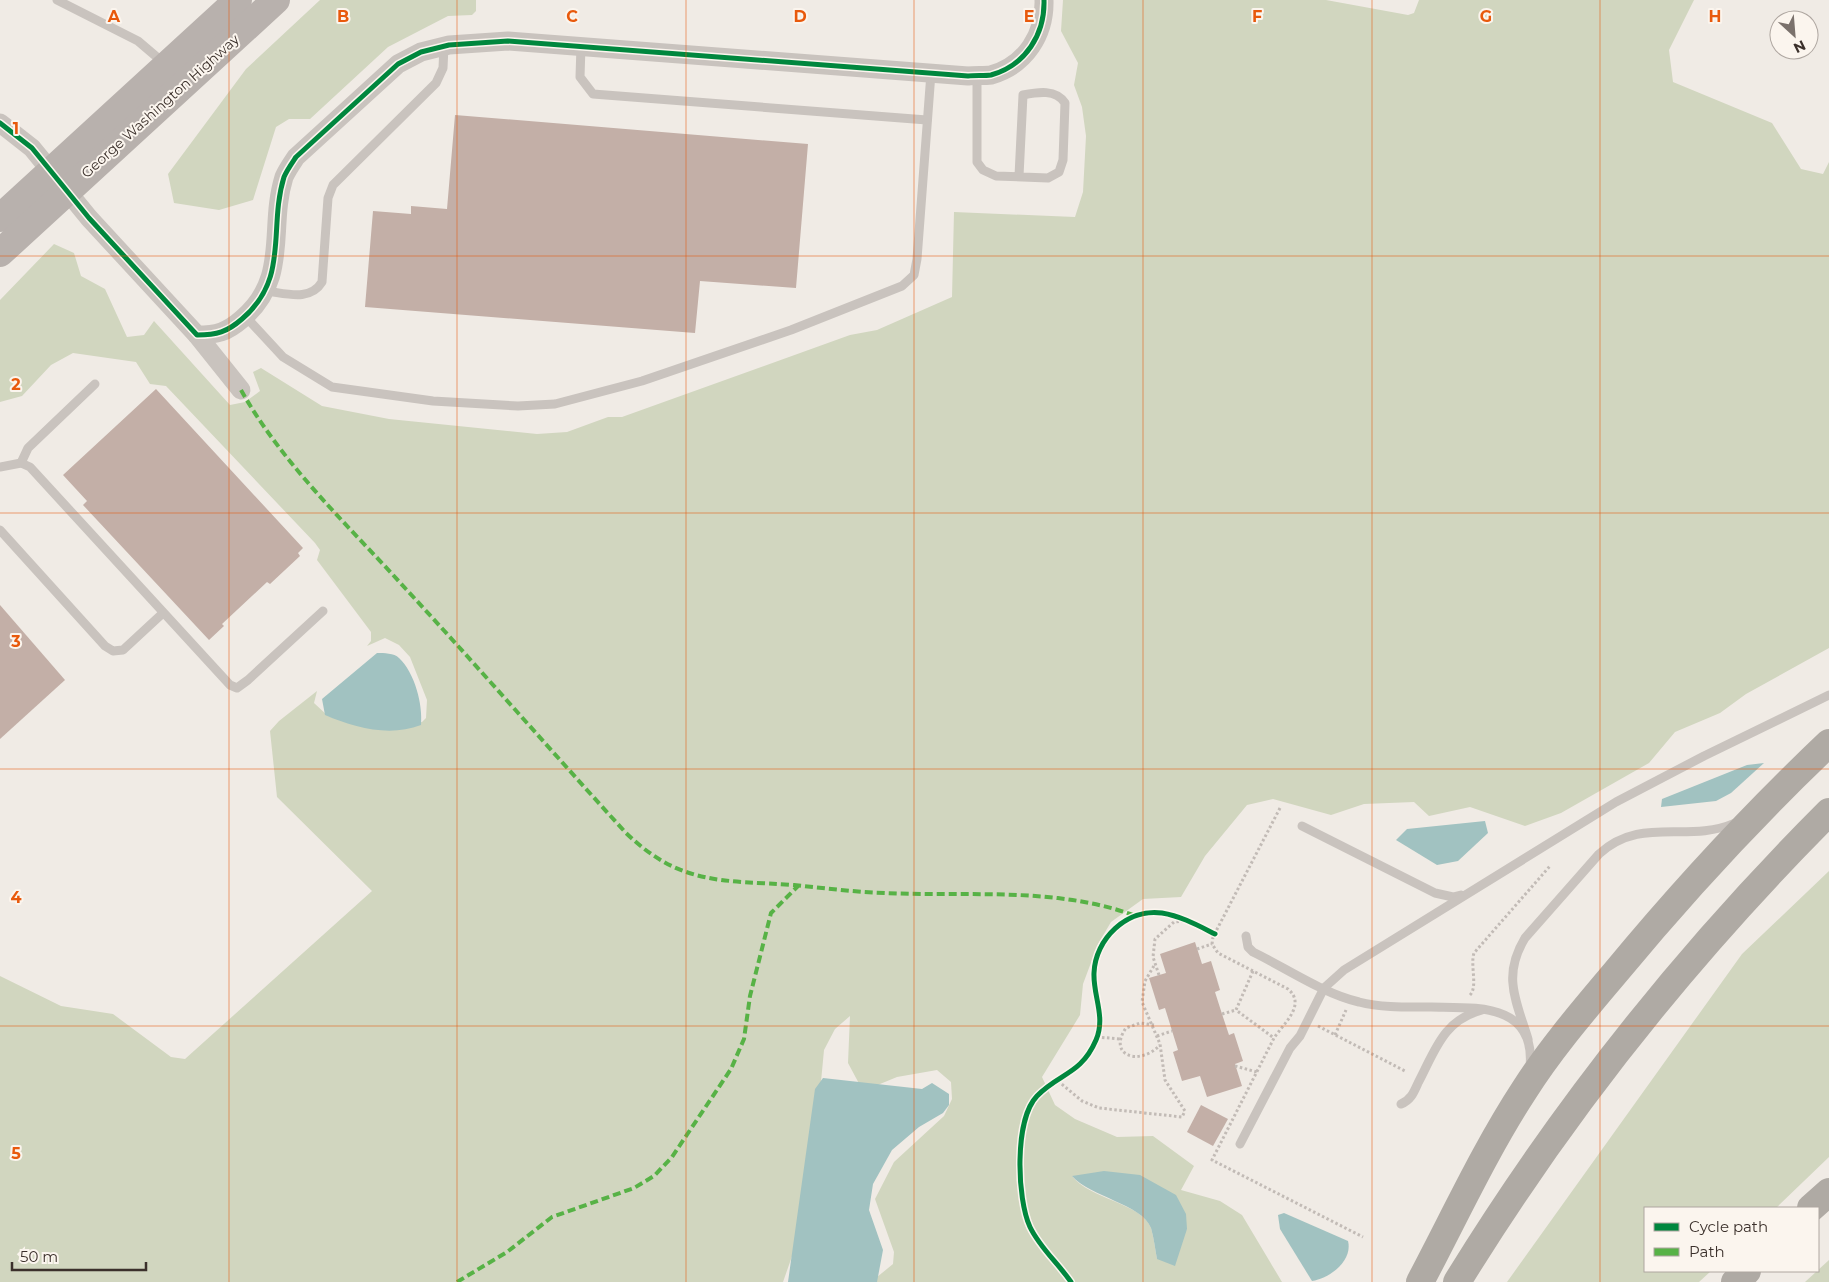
<svg xmlns="http://www.w3.org/2000/svg" width="1829" height="1282" viewBox="0 0 1829 1282" font-family="Montserrat,sans-serif">
<style>
.green{fill:#d1d6bf;fill-rule:evenodd}
.water{fill:#a1c2c1}
.building{fill:#c3afa7}
.lines{fill:none;stroke-linecap:round;stroke-linejoin:round}
.path{stroke:#c2bbb6;stroke-width:3;stroke-dasharray:2.5 2.5;stroke-linecap:butt}
.lane{stroke:#c9c3be;stroke-width:9}
.street{stroke:#c9c3be;stroke-width:19}
.primary{stroke:#b8b1ad;stroke-width:28}
.highway{stroke:#afaaa4;stroke-width:28}
.quiet{stroke:#57b246;stroke-width:4;stroke-dasharray:8 4;stroke-linecap:butt}
.cycleway-casing{stroke:#fbf5ee;stroke-width:8}
.cycleway{stroke:#00873e;stroke-width:5}
.grid{fill:none;stroke:#e8590c;stroke-width:1;stroke-opacity:0.55}
.labels{text-anchor:middle;stroke-width:4;stroke-linejoin:round;paint-order:stroke}
.street-label{font-size:14px;fill:#3b302b;stroke:#fbf5ee}
.grid-label{font-size:16px;text-anchor:middle;font-weight:bold;fill:#e8590c;stroke:#fbf5ee;stroke-width:4;stroke-linejoin:round;paint-order:stroke}
</style>
<rect width="100%" height="100%" fill="#f0ebe5"/>
<!-- green -->
<g class="green">
<polygon points="320,0 476,0 476,11 472,15 448,16 388,47 310,119 289,119 276,127 253,200 219,210 174,203 168,174 246,69"/>
<path d="M1063,0H1326L1408,15L1414,13L1419,0H1694L1669,50L1673,82L1772,123L1801,169L1823,174L1829,162V648L1746,694L1720,713L1675,732L1649,763L1561,813L1525,826L1470,807L1429,816L1414,802L1364,804L1331,815L1273,799L1247,805L1205,856L1181,897L1143,899L1111,922L1098,944L1083,984L1080,1015L1042,1077L1055,1105L1075,1119L1117,1137L1153,1136L1194,1166L1181,1190L1220,1201L1242,1215L1282,1282H871L893,1264L894,1252L875,1199L894,1162L944,1116L952,1099L951,1082L937,1070L897,1077L863,1091L848,1063L850,1016L835,1029L824,1050L820,1092L797,1242L783,1282H0V976L61,1006L113,1014L171,1057L185,1059L372,891L277,797L270,731L279,721L317,691L314,703L328,716L390,727L422,722L426,718L427,700L410,657L399,645L385,638L367,646L371,641V632L317,560L320,550L315,543L166,386L150,384L136,362L73,353L51,365L22,396L0,402V300L54,244L74,253L81,276L105,289L127,337L144,335L154,321L230,405L245,402L260,391L253,372L261,368L322,406L389,419L537,434L567,432L608,417H622L850,335L877,330L952,297L954,212L1075,217L1083,192L1086,136L1082,107L1074,85L1078,63L1061,31ZM1072,1176L1187,1229L1157,1259C1155,1249 1154,1238 1151,1228C1142,1203 1089,1199 1072,1176Z"/>
<polygon points="1829,871 1829,1157 1776,1208 1645,1208 1645,1271 1711,1271 1699,1282 1507,1282 1742,954"/>
<polygon points="1829,1260 1829,1282 1805,1282"/>
</g>
<!-- water -->
<g class="water">
<path d="M377,653C384,653 394,653 399,658C415,673 423,705 421,725C390,737 355,728 325,715L322,699Z"/>
<polygon points="1764,763 1731,793 1716,801 1661,807 1662,799 1747,765"/>
<polygon points="1485,821 1488,833 1458,861 1437,865 1396,840 1407,829"/>
<polygon points="823,1078 922,1089 932,1083 949,1094 949,1105 943,1113 919,1127 892,1150 873,1184 869,1210 883,1250 877,1282 788,1282 815,1089"/>
<path d="M1104,1171L1140,1175L1176,1195L1186,1214L1187,1229L1175,1266L1157,1259C1155,1249 1154,1238 1151,1228C1142,1204 1090,1197 1072,1176Z"/>
<path d="M1284,1213L1348,1241C1353,1261 1330,1278 1312,1281L1280,1229L1278,1215Z"/>
</g>
<!-- building -->
<g class="building">
<polygon points="455,115 808,144 796,288 700,281 695,333 365,307 373,211 411,214 411,206 447,209"/>
<polygon points="156,389 303,548 298,553 300,556 270,584 267,582 222,624 224,626 209,640 83,505 87,501 63,475"/>
<polygon points="0,605 65,680 0,739"/>
<polygon points="1195,942 1202,964 1211,961 1220,990 1215,992 1222,1014 1229,1035 1234,1033 1243,1061 1235,1064 1242,1086 1207,1097 1200,1076 1182,1081 1173,1052 1178,1050 1165,1008 1159,1010 1149,978 1166,973 1160,954"/>
<polygon points="1201,1105 1228,1119 1213,1146 1187,1132"/>
</g>
<g class="lines">
<!-- path -->
<g class="path">
<path d="M1280,808L1213,937L1212,944L1218,953L1288,989C1307,1005 1283,1024 1274,1038L1212,1160L1363,1237"/>
<polyline points="1197,949 1212,944"/>
<polyline points="1253,971 1236,1010 1274,1038"/>
<polyline points="1159,975 1153,957 1155,939 1174,922 1186,921"/>
<path d="M1470,995C1478,987 1470,965 1474,953L1550,866"/>
<polyline points="1222,1014 1236,1010"/>
<path d="M1154,1025L1140,1023L1126,1028C1107,1055 1139,1067 1160,1045"/>
<polyline points="1318,1026 1405,1071"/>
<polyline points="1335,1035 1346,1010"/>
<polyline points="1157,1036 1172,1031"/>
<polyline points="1097,1037 1120,1039"/>
<polyline points="1235,1066 1257,1072"/>
<polyline points="1058,1081 1082,1101 1099,1108 1182,1117 1185,1111 1165,1080 1160,1044 1142,1002 1145,981 1155,964"/>
</g>
<!-- lane -->
<g class="lane">
<polyline points="57,0 138,41 165,64"/>
<polyline points="581,46 580,77 593,94 927,120"/>
<path d="M977,75V162L983,170L996,176L1048,178L1059,172L1063,160L1065,103C1056,89 1038,92 1023,95L1019,176"/>
<path d="M266,291C285,293 310,302 322,282L328,198L333,185L436,83L443,68L444,46"/>
<polyline points="245,316 283,357 332,387 433,401 518,406 555,404 642,381 791,330 902,286 914,275 917,259 931,73"/>
<polyline points="21,463 28,448 95,384"/>
<polyline points="0,467 21,463 30,467 230,685 237,688 248,680 323,611"/>
<polyline points="0,530 105,646 113,651 123,650 163,613"/>
<polyline points="1302,826 1435,893 1453,897 1461,895"/>
<path d="M1246,936L1248,947L1253,952C1286,968 1324,994 1359,1002C1382,1008 1408,1007 1431,1007C1475,1008 1536,1002 1530,1067"/>
<path d="M1528,1039C1516,1000 1502,976 1525,938L1599,854C1642,815 1687,844 1735,823"/>
<path d="M1401,1104C1411,1100 1414,1092 1418,1083C1435,1051 1443,1020 1482,1010"/>
<polyline points="1240,1144 1290,1048 1300,1036 1324,988 1344,970 1616,802 1704,756 1829,695"/>
</g>
<!-- street -->
<g class="street">
<path d="M0,123L32,148L89,218L197,335C217,335 227,332 242,319C290,278 268,229 284,177C287,170 292,163 296,157L398,64L421,52L449,45L508,41L968,76C975,75 984,76 991,75C1026,65 1045,34 1044,0"/>
<polyline points="197,335 241,390"/>
</g>
<!-- primary -->
<g class="primary">
<polyline points="0,218 238,0"/>
<polyline points="0,253 276,0"/>
</g>
<!-- highway -->
<g class="highway">
<polyline points="1811,1208 1829,1192"/>
<path d="M1420,1282C1454,1218 1485,1150 1525,1089C1551,1048 1584,1010 1615,973C1682,892 1753,815 1829,743"/>
<path d="M1457,1282C1562,1111 1687,954 1829,812"/>
<polyline points="1735,1282 1747,1271"/>
</g>
<!-- quiet -->
<g class="quiet">
<path d="M241,390C283,465 348,525 405,588C480,669 552,752 626,833C681,886 723,880 794,885C824,888 854,892 885,893C969,897 1055,886 1136,916"/>
<polyline points="457,1282 507,1252 552,1217 634,1188 654,1176 672,1157 731,1069 744,1039 750,996 771,913 798,886"/>
</g>
<!-- cycleway casing -->
<g class="cycleway-casing">
<g id="cycleway">
<path d="M0,123L32,148L89,218L197,335C217,335 227,332 242,319C290,278 268,229 284,177C287,170 292,163 296,157L398,64L421,52L449,45L508,41L968,76C975,75 984,76 991,75C1026,65 1045,34 1044,0"/>
<path d="M1071,1282C1058,1263 1040,1248 1030,1227C1017,1199 1014,1120 1037,1096C1059,1073 1081,1075 1096,1040C1106,1017 1093,996 1094,973C1095,939 1127,908 1162,913C1181,916 1199,926 1215,934"/>
</g>
</g>
<!-- cycleway -->
<use href="#cycleway" class="cycleway"/>
</g>
<!-- grid -->
<path class="grid" d="M229,0V1282M457,0V1282M686,0V1282M914,0V1282M1143,0V1282M1372,0V1282M1600,0V1282M0,256H1829M0,513H1829M0,769H1829M0,1026H1829"/>
<g class="labels">
<!-- street labels -->
<g class="street-label">
<text transform="translate(160 106) rotate(-42)" y="5">George Washington Highway</text>
</g>
</g>
<g class="grid-label">
<text x="114" y="22">A</text>
<text x="343" y="22">B</text>
<text x="572" y="22">C</text>
<text x="800" y="22">D</text>
<text x="1029" y="22">E</text>
<text x="1257" y="22">F</text>
<text x="1486" y="22">G</text>
<text x="1715" y="22">H</text>
<text x="16" y="134">1</text>
<text x="16" y="390">2</text>
<text x="16" y="647">3</text>
<text x="16" y="903">4</text>
<text x="16" y="1159">5</text>
</g>
<!-- legend -->
<rect x="1644" y="1207" width="175" height="65" fill="#fbf5ee" stroke="#aea6a0"/>
<rect x="1654" y="1223" width="25" height="8" fill="#00873e" stroke="#aea6a0"/>
<text x="1689" y="1232" font-size="15" fill="#3b302b">Cycle path</text>
<rect x="1654" y="1248" width="25" height="8" fill="#57b246" stroke="#aea6a0"/>
<text x="1689" y="1257" font-size="15" fill="#3b302b">Path</text>
<!-- north arrow -->
<g transform="translate(1794 35) rotate(154)"><circle r="24" fill="#fbf5ee" stroke="#aea6a0"/>
<path d="M0-4L9 19L0 12L-9 19Z" fill="#7a716c"/>
<text y="-8" font-size="14" font-weight="bold" text-anchor="middle" fill="#3b302b">N</text>
</g>
<!-- scale -->
<path d="M12 1262v8h134v-8" fill="none" stroke="#3b302b" stroke-width="2.5"/>
<text x="20" y="1262" font-size="15" fill="#3b302b" stroke="#fbf5ee" stroke-width="4" paint-order="stroke">50 m</text>
</svg>
